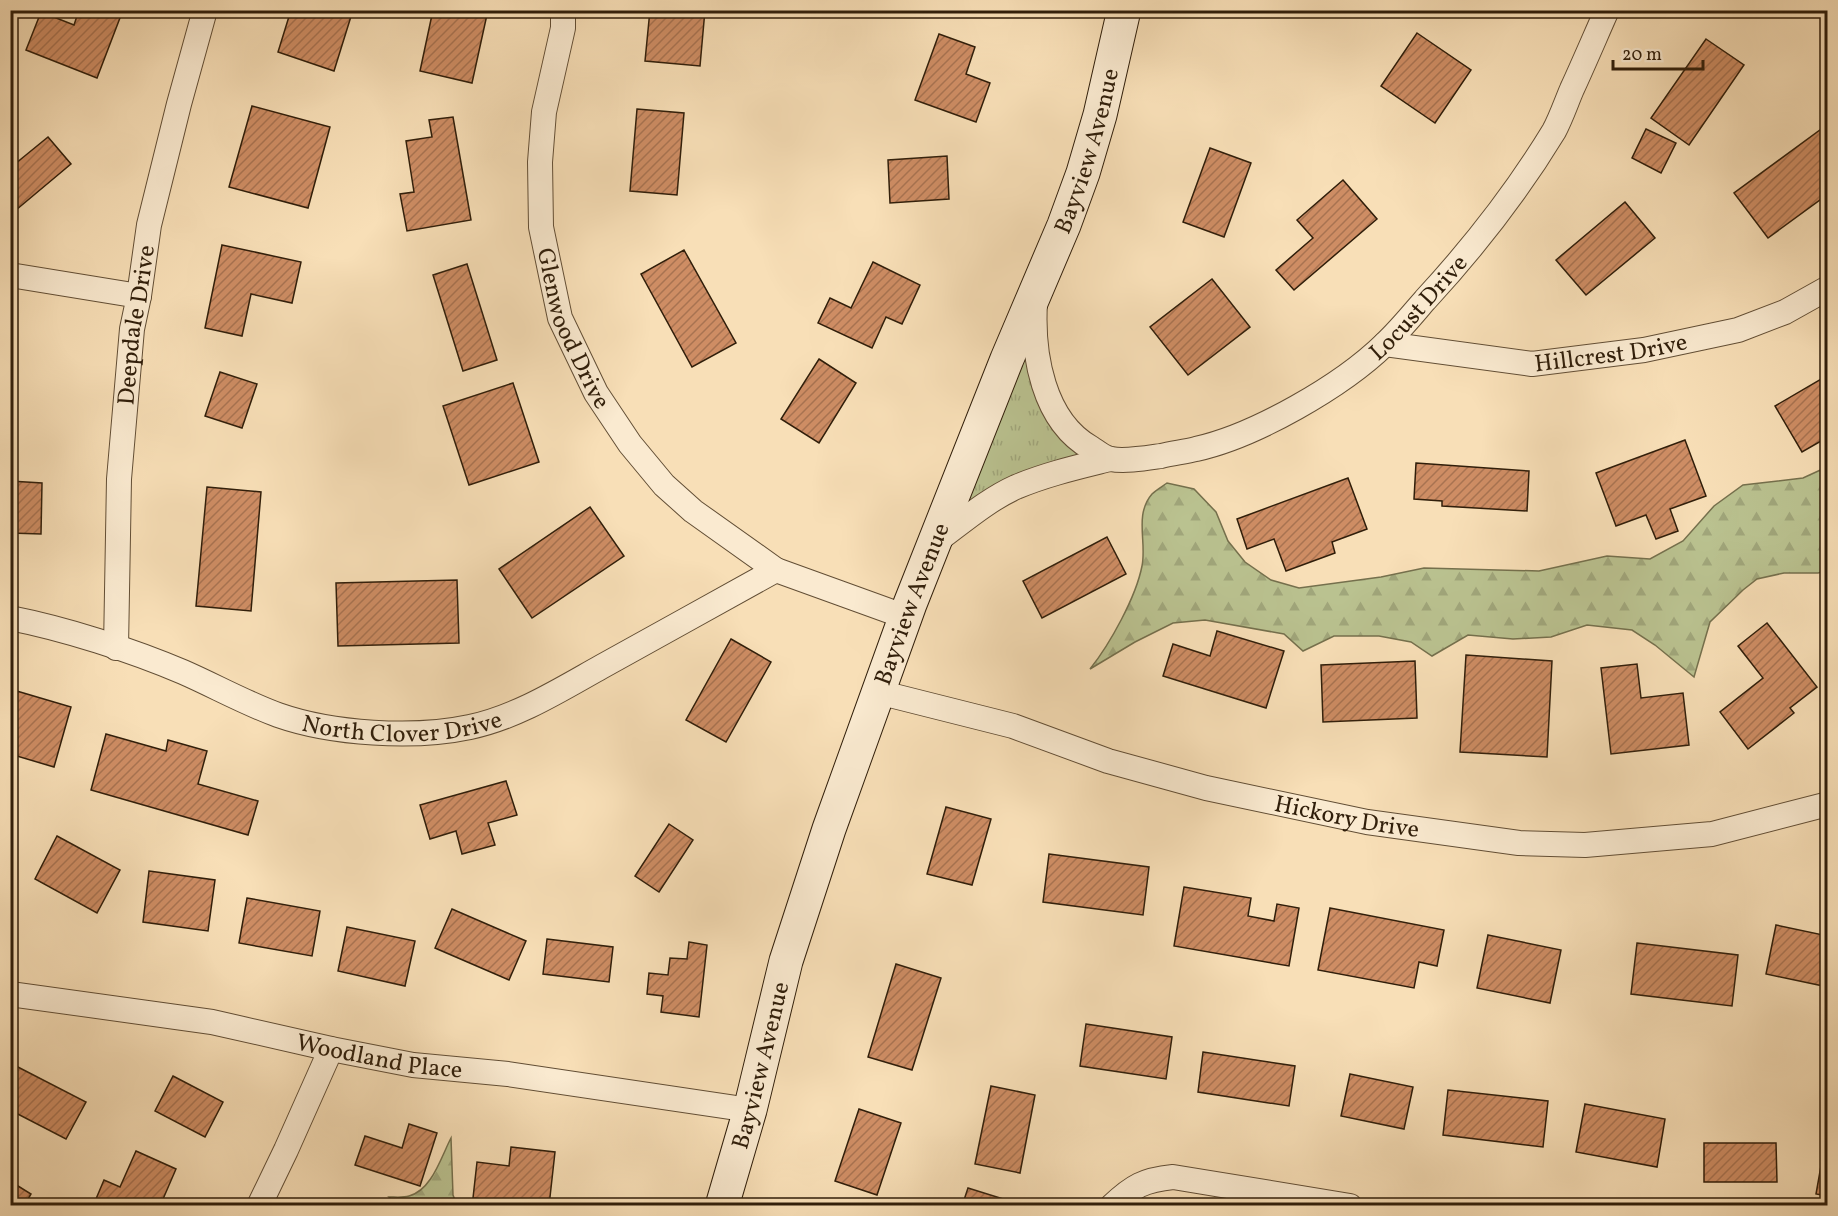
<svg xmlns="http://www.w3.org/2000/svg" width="1838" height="1216" viewBox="0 0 1838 1216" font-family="Vollkorn,serif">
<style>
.grass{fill:url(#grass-tufts);stroke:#75704d;stroke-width:1.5}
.forest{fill:url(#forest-firs);stroke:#75704d;stroke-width:1.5}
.building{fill:url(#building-hatch);stroke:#301e0a;stroke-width:1.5}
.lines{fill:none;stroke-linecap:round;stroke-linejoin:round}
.minor-casing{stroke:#624e35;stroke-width:26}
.secondary-casing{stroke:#301e0a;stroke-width:35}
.minor{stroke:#faead0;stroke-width:24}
.secondary{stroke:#faead0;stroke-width:33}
.labels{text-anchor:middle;stroke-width:4.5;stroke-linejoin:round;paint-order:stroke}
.street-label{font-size:24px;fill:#301e0a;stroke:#faead0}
</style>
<defs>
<pattern id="grass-tufts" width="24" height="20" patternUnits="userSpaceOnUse" patternTransform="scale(1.5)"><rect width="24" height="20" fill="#bac290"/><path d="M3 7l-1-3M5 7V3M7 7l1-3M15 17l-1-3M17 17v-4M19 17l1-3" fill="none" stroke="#a0a67b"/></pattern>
<pattern id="forest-firs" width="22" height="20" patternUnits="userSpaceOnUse" patternTransform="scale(1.5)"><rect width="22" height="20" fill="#bac290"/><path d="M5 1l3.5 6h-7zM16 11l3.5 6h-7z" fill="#a0a67b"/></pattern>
<pattern id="building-hatch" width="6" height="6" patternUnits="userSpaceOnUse" patternTransform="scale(1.5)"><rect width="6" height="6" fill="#ce8d64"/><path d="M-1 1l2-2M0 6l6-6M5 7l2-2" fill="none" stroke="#a87351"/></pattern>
</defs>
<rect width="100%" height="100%" fill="#f8dfb7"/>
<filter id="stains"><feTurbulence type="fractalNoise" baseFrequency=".00333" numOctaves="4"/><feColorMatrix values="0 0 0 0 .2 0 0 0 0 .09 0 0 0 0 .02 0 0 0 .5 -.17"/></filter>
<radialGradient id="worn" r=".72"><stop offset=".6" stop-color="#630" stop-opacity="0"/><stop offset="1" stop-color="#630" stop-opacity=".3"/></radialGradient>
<!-- grass -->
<polygon class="grass" points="1029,317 1034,359 1096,457 944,531"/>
<!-- forest -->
<g class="forest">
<path d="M1827,467V571L1818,573H1784L1757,579L1743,590L1710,622L1694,677L1655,645L1632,630L1587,625L1551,637L1513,639L1468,635L1432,656L1411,642L1379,636H1334L1303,651L1284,634L1205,620L1173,623L1135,642L1090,669C1110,644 1136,597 1142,566C1147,542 1134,515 1152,494C1156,490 1163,486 1167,483L1194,489L1216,512L1228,541L1245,562L1271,580L1299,588L1381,577L1424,568L1539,571L1607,556L1650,559L1683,541L1714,506L1743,485L1803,478Z"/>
<path d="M451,1138L453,1195L457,1205H397L389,1197C395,1197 403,1198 409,1196C432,1190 441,1157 451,1138Z"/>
</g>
<!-- building -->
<g class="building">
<polygon points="79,10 123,10 97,78 26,50 41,12 74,25"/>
<polygon points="291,10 353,10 334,71 278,52"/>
<polygon points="433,10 488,10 472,83 420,71"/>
<polygon points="650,10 705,10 700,66 645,61"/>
<polygon points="1417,33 1471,70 1435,123 1381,86"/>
<polygon points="939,34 975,47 966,74 990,83 976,122 915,100"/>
<polygon points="1706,39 1744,65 1689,145 1651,118"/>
<polygon points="252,106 330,127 308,208 229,187"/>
<polygon points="637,109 684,113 677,195 630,191"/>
<polygon points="453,117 471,220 407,231 400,194 414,192 406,141 432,137 429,120"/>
<polygon points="1824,127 1828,132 1828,194 1768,238 1734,193"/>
<polygon points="1646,129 1676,143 1661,173 1632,158"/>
<polygon points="48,137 71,164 16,210 10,203 10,168"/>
<polygon points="1210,148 1251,163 1224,237 1183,222"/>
<polygon points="947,156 949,199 890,203 888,160"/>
<polygon points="1343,180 1377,219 1294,290 1276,270 1313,238 1297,220"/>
<polygon points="1625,202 1655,238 1586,295 1556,260"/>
<polygon points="222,245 301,262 292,303 251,294 242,336 205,328"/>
<polygon points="684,250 736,343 692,367 641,274"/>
<polygon points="873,262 920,285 902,324 886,317 872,348 818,323 830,298 851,308"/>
<polygon points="467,264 497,360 463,371 433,275"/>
<polygon points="1212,279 1250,327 1188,375 1150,327"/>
<polygon points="10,348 17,348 15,387 10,387"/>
<polygon points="819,359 856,383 819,443 781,419"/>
<polygon points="220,372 257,384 242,428 205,416"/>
<polygon points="1828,375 1828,437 1802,452 1775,406"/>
<polygon points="513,383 539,462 469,485 443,406"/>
<polygon points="1685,440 1706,496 1670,509 1678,531 1656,539 1646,515 1616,526 1596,473"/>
<polygon points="1416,463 1529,471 1527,511 1442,506 1442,501 1414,499"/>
<polygon points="1348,478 1367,529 1332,542 1335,553 1286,571 1274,539 1247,549 1237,519"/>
<polygon points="10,481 42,483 41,534 10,533"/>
<polygon points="207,487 261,492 251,611 196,606"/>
<polygon points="590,507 624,556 532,618 499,569"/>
<polygon points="1107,537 1126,574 1042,618 1023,581"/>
<polygon points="457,580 459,643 338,646 336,583"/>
<polygon points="1767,623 1817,687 1790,708 1794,713 1748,749 1720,712 1763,678 1738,646"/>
<polygon points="1217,631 1284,651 1266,708 1163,676 1173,644 1210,656"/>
<polygon points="731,639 771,662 726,742 686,720"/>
<polygon points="1466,655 1552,661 1547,757 1460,752"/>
<polygon points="1415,661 1417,718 1323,722 1321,665"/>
<polygon points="1637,664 1641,698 1683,693 1689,745 1611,754 1601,668"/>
<polygon points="10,689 71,707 54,767 10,754"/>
<polygon points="106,734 166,751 168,740 207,751 198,784 258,801 248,835 91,790"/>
<polygon points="506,781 517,815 488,823 495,845 462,854 456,831 430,839 420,805"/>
<polygon points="946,807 991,819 972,885 927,874"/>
<polygon points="669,824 693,840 659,892 635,876"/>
<polygon points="57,836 120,870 97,913 35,879"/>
<polygon points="1049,854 1149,867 1143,915 1043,902"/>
<polygon points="149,871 215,880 208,931 143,922"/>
<polygon points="1184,887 1251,898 1248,916 1274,921 1277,904 1299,908 1289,966 1174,946"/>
<polygon points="247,898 320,911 312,956 239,943"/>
<polygon points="1330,908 1444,930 1437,966 1419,962 1414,988 1318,970"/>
<polygon points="452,909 526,941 509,980 435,948"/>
<polygon points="1776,925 1828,936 1828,987 1766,974"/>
<polygon points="347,927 415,941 405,986 338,971"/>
<polygon points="1488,935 1561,950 1550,1003 1477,988"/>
<polygon points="547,939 613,947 609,982 543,974"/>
<polygon points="689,942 707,945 699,1017 661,1012 663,996 647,994 649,973 668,975 670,958 687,959"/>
<polygon points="1637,943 1738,955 1732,1006 1631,994"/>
<polygon points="896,964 941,978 912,1070 868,1057"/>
<polygon points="1086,1024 1172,1037 1166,1079 1080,1066"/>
<polygon points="1203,1052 1295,1066 1289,1106 1198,1092"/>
<polygon points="14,1065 86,1102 66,1139 10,1110 10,1070"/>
<polygon points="1350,1074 1413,1087 1404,1129 1341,1116"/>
<polygon points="173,1076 223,1102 205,1137 155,1111"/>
<polygon points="991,1086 1035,1095 1020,1173 975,1164"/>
<polygon points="1448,1090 1548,1101 1543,1147 1443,1135"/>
<polygon points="1585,1104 1665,1119 1657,1167 1576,1152"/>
<polygon points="859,1109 901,1123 877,1195 835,1181"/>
<polygon points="409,1124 437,1133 420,1186 355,1165 365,1136 402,1148"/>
<polygon points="1704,1143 1776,1143 1777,1182 1704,1182"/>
<polygon points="511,1147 555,1152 549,1206 473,1198 477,1162 509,1166"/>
<polygon points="1824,1149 1828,1149 1828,1196 1816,1194"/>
<polygon points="136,1151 176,1169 160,1206 93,1206 104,1180 120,1187"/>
<polygon points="10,1181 31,1194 24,1206 10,1206"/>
<polygon points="968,1188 1013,1202 1012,1206 962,1206"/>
</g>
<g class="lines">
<!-- minor casing -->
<g class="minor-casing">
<g id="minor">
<path id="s1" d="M563,10V28L544,112L540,162L541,227L560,318L596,393L630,444L664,485L693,511L776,570L906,617"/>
<polyline points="10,275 139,296"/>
<path id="s2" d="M1035,303C1032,354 1043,421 1091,448C1097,452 1104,458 1111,459C1124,462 1147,458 1161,456C1172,453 1185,452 1196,449C1255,436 1342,386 1385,344C1399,331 1412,315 1425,300C1473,248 1517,192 1554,131C1561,118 1566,103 1572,89C1584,63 1595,37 1607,10"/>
<path id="s3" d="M1385,344L1532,364L1644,350L1738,330L1785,312L1828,288"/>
<path d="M935,542C961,523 987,500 1016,487C1047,474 1078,467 1110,459"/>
<path id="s4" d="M10,618C66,629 131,650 183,672C215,686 245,703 278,715C332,734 414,739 470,727C517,717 560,690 601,667C659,635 718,602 776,570"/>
<path id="s5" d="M116,648L119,479L132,329L139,296L149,225L179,104L205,10"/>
<path id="s6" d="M878,692L1013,726L1108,761L1206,788L1367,822L1519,843L1585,845L1712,834L1828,804"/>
<path id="s7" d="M10,994L212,1022L331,1049L413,1065L508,1074L750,1110"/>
<polyline points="259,1206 286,1150 331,1049"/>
<path d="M1112,1206C1133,1186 1144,1180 1173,1177L1350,1206"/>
</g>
</g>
<!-- secondary casing -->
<g class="secondary-casing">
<g id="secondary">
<path id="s8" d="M722,1206L750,1110L786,961L829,829L910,604L1007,359L1064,225L1083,173L1100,115L1124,10"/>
</g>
</g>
<!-- minor -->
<use href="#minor" class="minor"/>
<!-- secondary -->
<use href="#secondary" class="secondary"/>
</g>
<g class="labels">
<!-- street labels -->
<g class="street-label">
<text dy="8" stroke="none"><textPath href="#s8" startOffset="1118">Bayview Avenue</textPath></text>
<text dy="8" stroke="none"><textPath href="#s2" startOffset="540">Locust Drive</textPath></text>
<text dy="8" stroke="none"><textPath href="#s5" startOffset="324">Deepdale Drive</textPath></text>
<text dy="8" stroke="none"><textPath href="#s1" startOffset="326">Glenwood Drive</textPath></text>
<text dy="8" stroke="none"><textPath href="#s3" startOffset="228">Hillcrest Drive</textPath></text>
<text dy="8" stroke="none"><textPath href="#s8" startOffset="632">Bayview Avenue</textPath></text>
<text dy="8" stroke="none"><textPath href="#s4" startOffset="412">North Clover Drive</textPath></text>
<text dy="8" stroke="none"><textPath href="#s6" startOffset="486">Hickory Drive</textPath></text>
<text dy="8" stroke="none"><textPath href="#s7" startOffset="375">Woodland Place</textPath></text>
<text dy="8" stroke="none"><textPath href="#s8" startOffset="146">Bayview Avenue</textPath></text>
</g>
</g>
<!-- margin -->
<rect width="1838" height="1216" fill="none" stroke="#f8dfb7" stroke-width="36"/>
<rect x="12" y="12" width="1814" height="1192" fill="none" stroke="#301e0a" stroke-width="3"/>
<rect x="18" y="18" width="1802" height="1180" fill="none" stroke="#301e0a" stroke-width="1.5"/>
<!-- scale -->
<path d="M1613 60v9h90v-9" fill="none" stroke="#301e0a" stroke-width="3"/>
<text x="1622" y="60" font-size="18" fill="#301e0a" stroke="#faead0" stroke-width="4.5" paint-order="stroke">20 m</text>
<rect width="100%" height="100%" filter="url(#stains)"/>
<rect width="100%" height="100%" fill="url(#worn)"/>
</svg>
